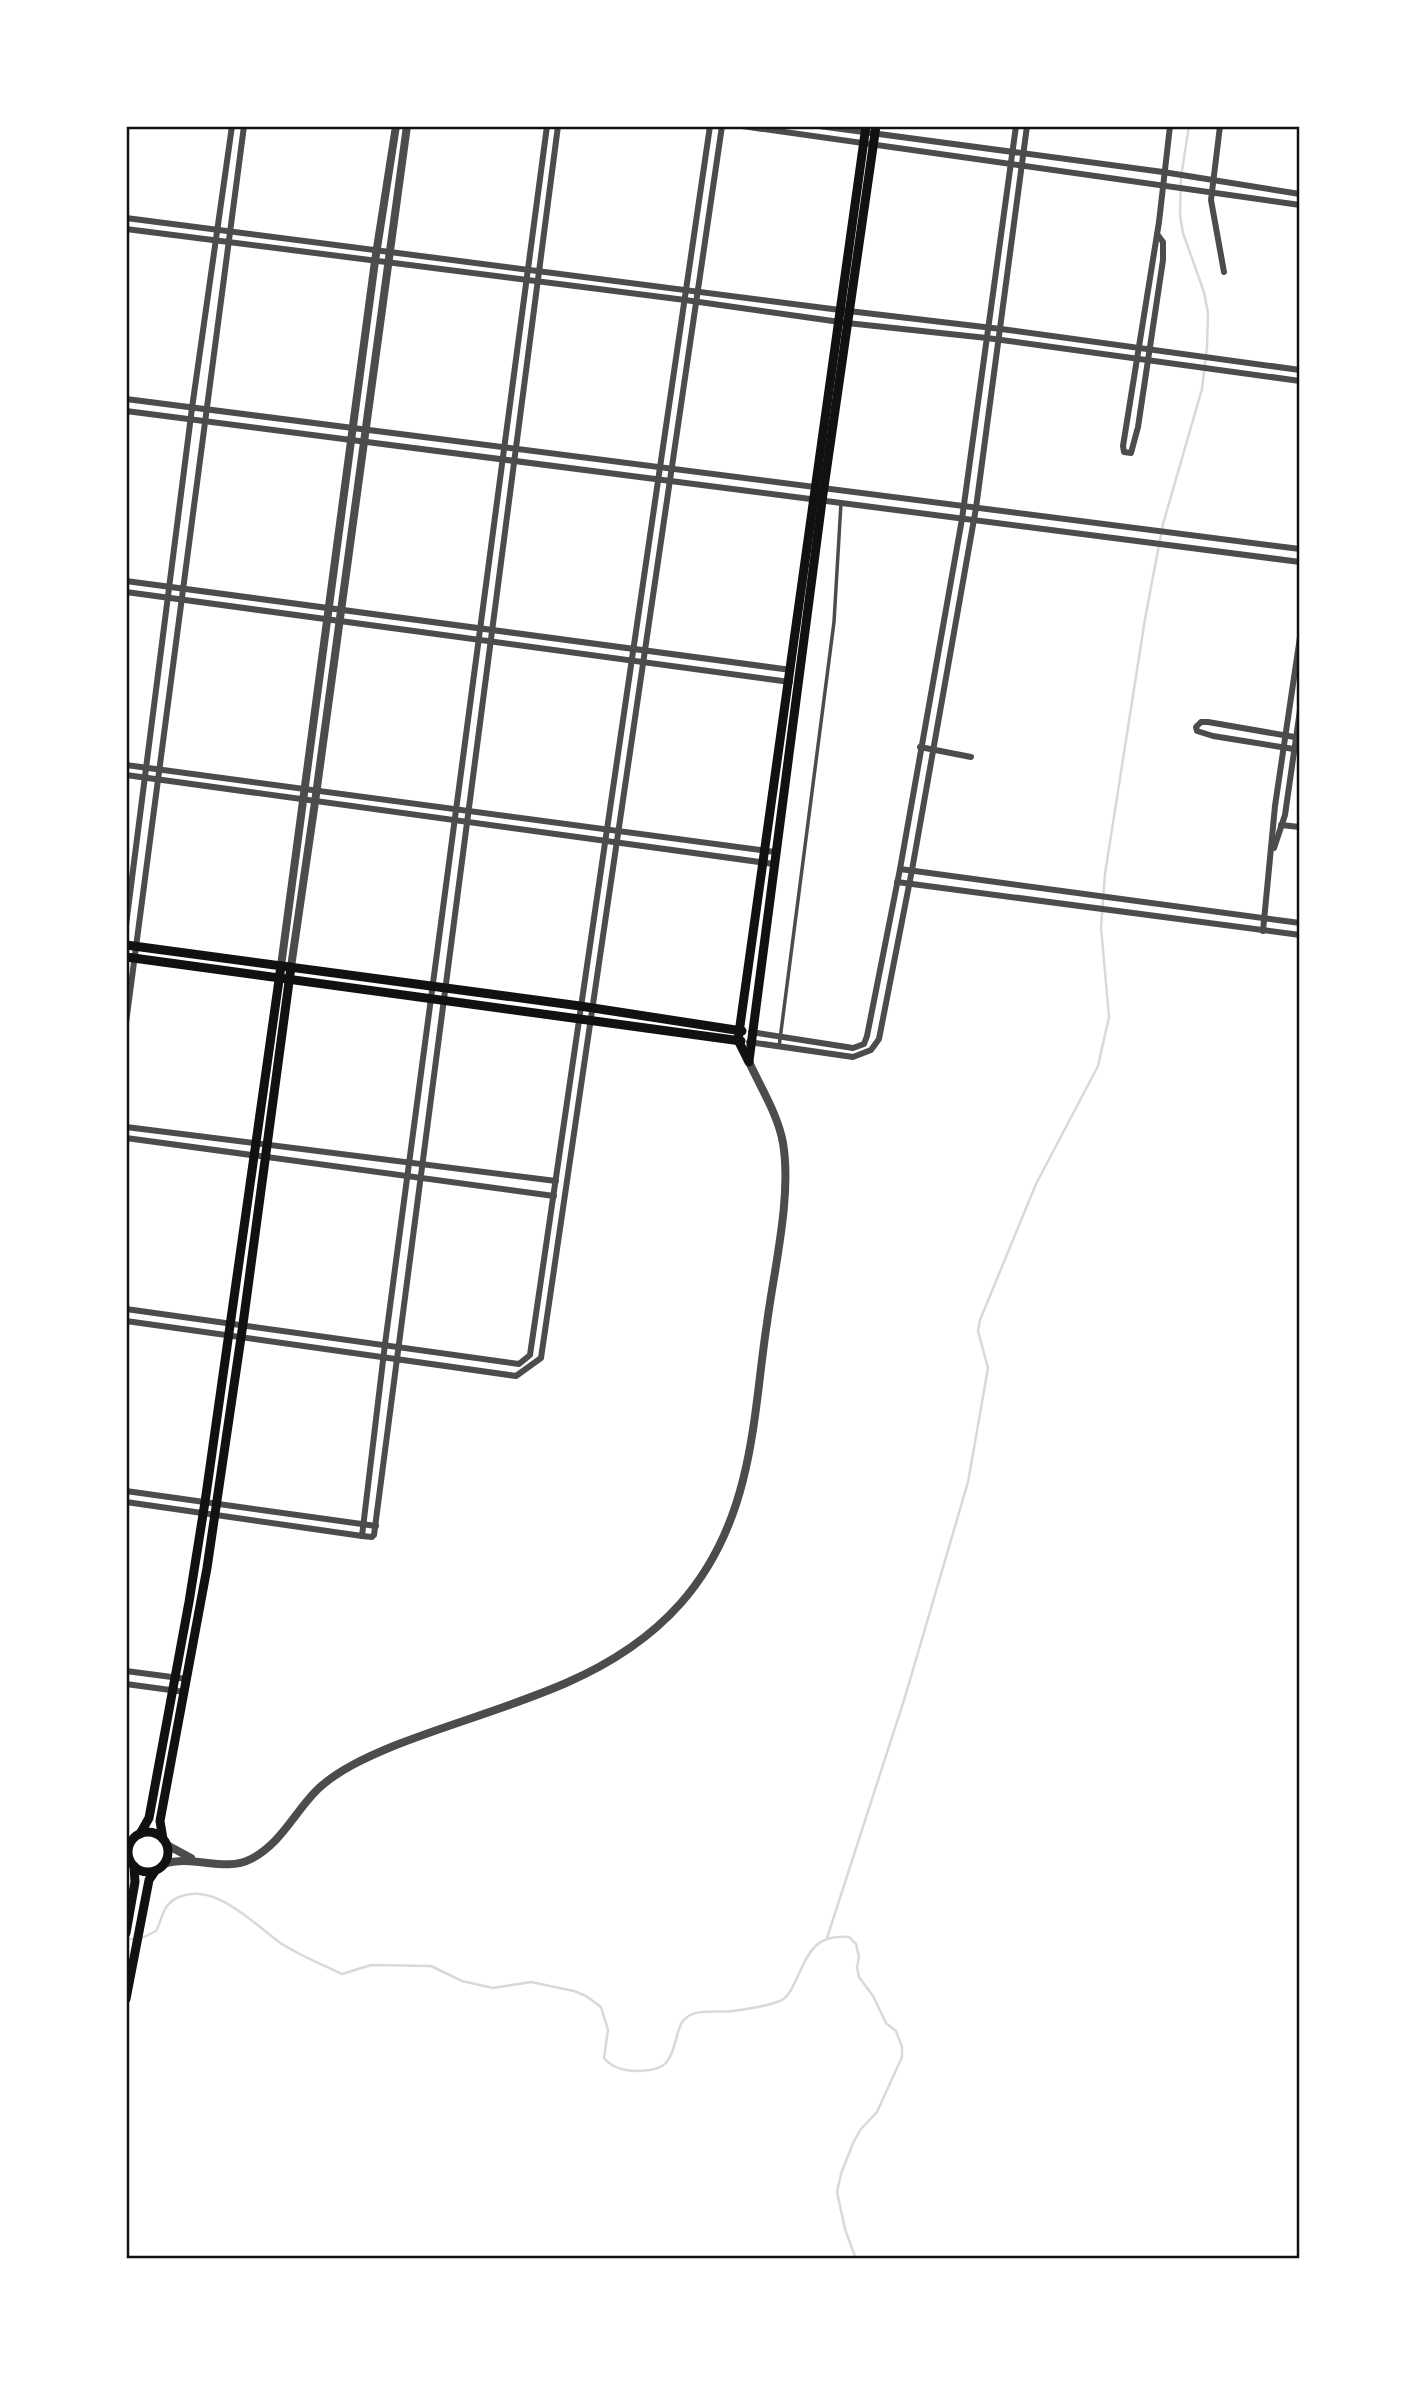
<svg xmlns="http://www.w3.org/2000/svg" width="1426" height="2385" viewBox="0 0 1426 2385" font-family="'Noto Sans',sans-serif">
<style>
.lines{fill:none;stroke-linecap:round;stroke-linejoin:round}
.stream{stroke:#d9d9d9;stroke-width:2.5}
.service{stroke:#4c4c4c;stroke-width:3.5}
.minor{stroke:#4c4c4c;stroke-width:6}
.tertiary{stroke:#4c4c4c;stroke-width:8}
.secondary{stroke:#111;stroke-width:9}
.neatline{fill:none;stroke:#111;stroke-width:2.5}
</style>
<rect width="100%" height="100%" fill="#fff"/>
<g class="lines">
<!-- stream -->
<g class="stream">
<polyline points="827,1938 905,1697 968,1482 988,1368 978,1331 980,1320 1036,1184 1098,1066 1109,1017 1101,927 1105,874 1145,619 1163,524 1202,389 1207,347 1208,313 1204,292 1183,233 1180,215 1181,177 1189,126"/>
<polyline points="126,1939 133,1939"/>
<path d="M140,1939L156,1931C163,1918 162,1904 179,1897C215,1882 253,1923 279,1942C298,1955 321,1964 342,1974L371,1965L431,1966L462,1981L493,1988L531,1982L574,1991L586,1996L601,2007L608,2030L604,2058C612,2068 624,2071 638,2071C669,2070 670,2061 678,2032C680,2027 681,2021 686,2018C697,2008 719,2013 733,2011C748,2009 767,2006 780,2001C787,1998 791,1991 794,1984C808,1956 812,1934 849,1937L856,1944L859,1957L857,1967L859,1977L873,1996L886,2023L896,2031L902,2047V2057L877,2112L861,2129L853,2143L841,2174L837,2192L845,2229L856,2259"/>
</g>
<!-- service -->
<polyline class="service" points="779,1047 834,622 841,503"/>
<!-- minor -->
<g class="minor">
<polyline points="742,126 1300,205"/>
<polyline points="819,126 1163,172 1300,194"/>
<polyline points="1220,126 1211,200 1224,272"/>
<polyline points="126,218 840,310 1001,329 1300,370"/>
<polyline points="126,229 685,300 847,323 987,338 1300,381"/>
<polyline points="1157,234 1163,242 1163,260 1138,427 1131,453 1124,452 1123,446 1159,222 1170,126"/>
<polyline points="126,399 1300,549"/>
<polyline points="126,411 1300,562"/>
<polyline points="126,581 791,670"/>
<polyline points="126,592 790,682"/>
<polyline points="1300,738 1208,722 1201,722 1196,727 1197,731 1213,736 1300,750"/>
<polyline points="920,747 971,757"/>
<polyline points="126,765 775,852"/>
<polyline points="126,775 774,864"/>
<polyline points="1281,825 1300,827"/>
<polyline points="1274,848 1285,815 1300,710"/>
<polyline points="900,869 1300,923"/>
<polyline points="897,882 1300,935"/>
<polyline points="126,925 192,408 232,126"/>
<polyline points="1263,931 1275,806 1300,637"/>
<polyline points="126,1023 244,126"/>
<polyline points="751,1032 853,1048 864,1044 867,1036 900,869 962,519 1016,126"/>
<polyline points="749,1042 853,1057 871,1050 879,1039 912,870 976,508 1027,126"/>
<polyline points="126,1127 556,1181"/>
<polyline points="126,1138 554,1196"/>
<path d="M126,1309L519,1364L530,1355C588,945 653,536 710,126"/>
<polyline points="126,1321 516,1376 541,1358 722,126"/>
<polyline points="126,1491 376,1526"/>
<polyline points="126,1502 362,1536 372,1537 374,1535 558,126"/>
<polyline points="362,1536 385,1344 547,126"/>
<polyline points="126,1671 187,1679"/>
<polyline points="126,1684 185,1692"/>
</g>
<!-- tertiary -->
<g class="tertiary">
<polyline points="281,966 375,261 396,126"/>
<polyline points="291,967 315,802 407,126"/>
<polyline points="126,1844 130,1843"/>
<polyline points="167,1845 191,1858"/>
<polyline points="126,1858 130,1860"/>
<path d="M164,1864C193,1854 224,1873 251,1859C280,1844 293,1815 315,1792C335,1771 369,1756 396,1745C452,1723 511,1707 566,1683C660,1642 718,1580 743,1480C756,1429 759,1375 767,1323C774,1269 792,1197 783,1143C778,1115 761,1088 749,1062"/>
</g>
<!-- secondary -->
<g class="secondary">
<polyline points="126,945 580,1006 742,1031"/>
<polyline points="126,957 741,1041"/>
<polyline points="749,1061 822,501 876,126"/>
<polyline points="749,1062 738,1040 866,126"/>
<circle cx="148" cy="1852" r="20"/>
<polyline points="140,1834 149,1818 189,1602 205,1502 281,966"/>
<polyline points="163,1839 160,1821 207,1568 243,1324 291,967"/>
<polyline points="126,1933 135,1882 134,1866"/>
<polyline points="126,1999 149,1880 155,1871"/>
</g>
</g>
<!-- border -->
<rect width="1426" height="2385" fill="none" stroke="#ffffff" stroke-width="256"/>
<rect x="128" y="128" width="1170" height="2129" class="neatline"/>
</svg>
